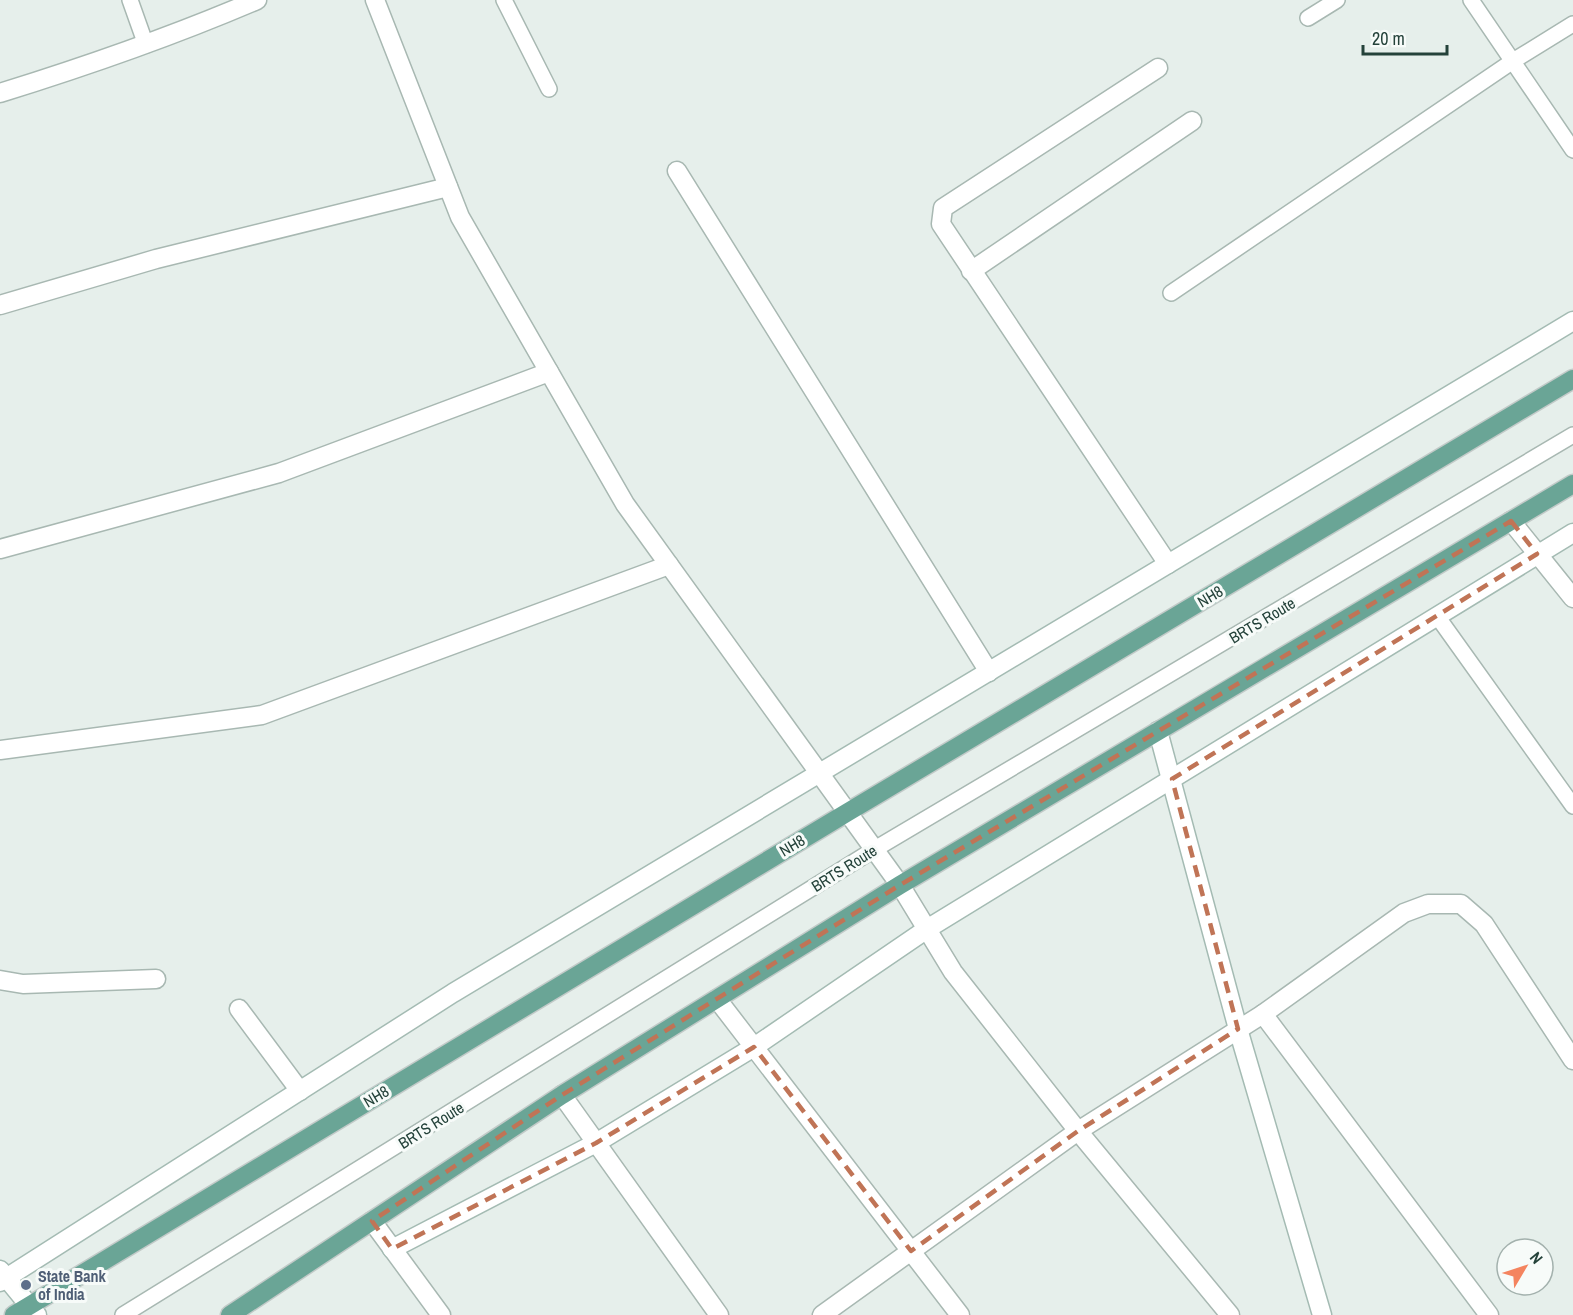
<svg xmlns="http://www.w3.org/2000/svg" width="1573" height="1315" viewBox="0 0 1573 1315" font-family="'Archivo Narrow',sans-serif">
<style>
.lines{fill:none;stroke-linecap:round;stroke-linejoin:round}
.lane-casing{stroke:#a8b8b2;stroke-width:18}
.street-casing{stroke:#a8b8b2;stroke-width:21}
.secondary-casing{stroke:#a4bbb3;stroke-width:21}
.primary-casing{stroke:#c2cac8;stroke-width:21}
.lane{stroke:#fff;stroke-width:15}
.street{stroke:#fff;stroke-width:18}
.secondary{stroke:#fff;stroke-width:18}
.primary{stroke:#6aa596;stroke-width:18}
.marked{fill:none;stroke:#c07456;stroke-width:4.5;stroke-dasharray:12 8;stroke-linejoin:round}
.service-dot{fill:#5c6f8a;stroke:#f7fbf9;stroke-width:2}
.labels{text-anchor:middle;stroke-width:6;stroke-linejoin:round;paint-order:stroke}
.street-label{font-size:16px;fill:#24423a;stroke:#f7fbf9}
.service-label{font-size:16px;font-weight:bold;fill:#4e5e75;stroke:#f7fbf9;text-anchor:start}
</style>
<rect width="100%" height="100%" fill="#e6efeb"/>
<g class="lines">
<!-- lane casing -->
<g class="lane-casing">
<g id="lane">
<polyline points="130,0 146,45"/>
<polyline points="504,0 549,89"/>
<polyline points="1471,0 1573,150"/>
<polyline points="1308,18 1337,0"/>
<polyline points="1171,293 1513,61 1573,24"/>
<polyline points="1437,616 1573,806"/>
<polyline points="123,1315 875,849 1573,435"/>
</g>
</g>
<!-- street casing -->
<g class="street-casing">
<g id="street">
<polyline points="375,0 460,217 625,504 900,885 953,972 1078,1131 1230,1315"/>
<polyline points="1158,68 943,208 941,224 1168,564"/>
<path d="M0,93C87,66 173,36 257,0"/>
<polyline points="677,171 989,672"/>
<polyline points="971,271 1192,121"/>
<polyline points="0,305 156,259 448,187"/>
<polyline points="1511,521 1573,598"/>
<polyline points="0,549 279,473 549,372"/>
<polyline points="0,750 262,715 669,565"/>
<polyline points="0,980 23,984 156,979"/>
<polyline points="717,999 960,1315"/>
<polyline points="239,1009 300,1091"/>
<polyline points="1263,1014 1489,1315"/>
<polyline points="562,1095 719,1315"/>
<polyline points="372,1221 441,1315"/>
<polyline points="822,1315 1078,1131 1263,1014 1404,913 1428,904 1461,904 1484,924 1573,1060"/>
</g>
</g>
<!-- secondary casing -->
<g class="secondary-casing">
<g id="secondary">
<polyline points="1158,731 1238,1029 1322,1315"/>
<polyline points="392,1249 596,1143 754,1047 927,929 1573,533"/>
<polyline points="0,1270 37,1315"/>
<polyline points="0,1282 453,993 1573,321"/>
</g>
</g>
<!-- primary casing -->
<g class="primary-casing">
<g id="primary">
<polyline points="14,1315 848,812 1573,379"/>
<polyline points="230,1315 562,1095 900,885 1573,484"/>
</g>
</g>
<!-- lane -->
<use href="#lane" class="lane"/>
<!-- street -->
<use href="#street" class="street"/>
<!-- secondary -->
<use href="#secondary" class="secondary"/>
<!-- primary -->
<use href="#primary" class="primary"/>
</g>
<!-- marked area -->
<path class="marked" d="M1511,521L1537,554L1172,779L1238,1029L1078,1131L911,1251L754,1047L596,1143L392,1249L372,1221L562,1095L900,885Z"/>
<!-- markers -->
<circle class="service-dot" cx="26" cy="1285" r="6"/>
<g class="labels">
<!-- street labels -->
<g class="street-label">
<text transform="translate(1210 596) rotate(-31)" y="6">NH8</text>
<text transform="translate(1262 620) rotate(-31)" y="6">BRTS Route</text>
<text transform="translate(792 845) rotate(-31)" y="6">NH8</text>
<text transform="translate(844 868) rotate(-32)" y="6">BRTS Route</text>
<text transform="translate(376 1096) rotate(-31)" y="6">NH8</text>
<text transform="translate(431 1125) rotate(-32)" y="6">BRTS Route</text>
</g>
<!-- service labels -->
<g class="service-label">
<text x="38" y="1282">State Bank<tspan x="38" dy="18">of India</tspan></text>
</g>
</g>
<!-- north arrow -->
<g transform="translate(1525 1267) rotate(51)"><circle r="28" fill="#f7fbf9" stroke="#a3b1ad" stroke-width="1.5"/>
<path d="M0-4.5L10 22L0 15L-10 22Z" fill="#f4845f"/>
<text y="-9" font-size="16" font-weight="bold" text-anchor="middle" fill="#24423a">N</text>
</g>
<!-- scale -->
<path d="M1363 45v9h84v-9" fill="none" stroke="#24423a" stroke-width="3"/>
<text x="1372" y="45" font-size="18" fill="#24423a" stroke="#f7fbf9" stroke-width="4.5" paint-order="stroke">20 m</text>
</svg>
